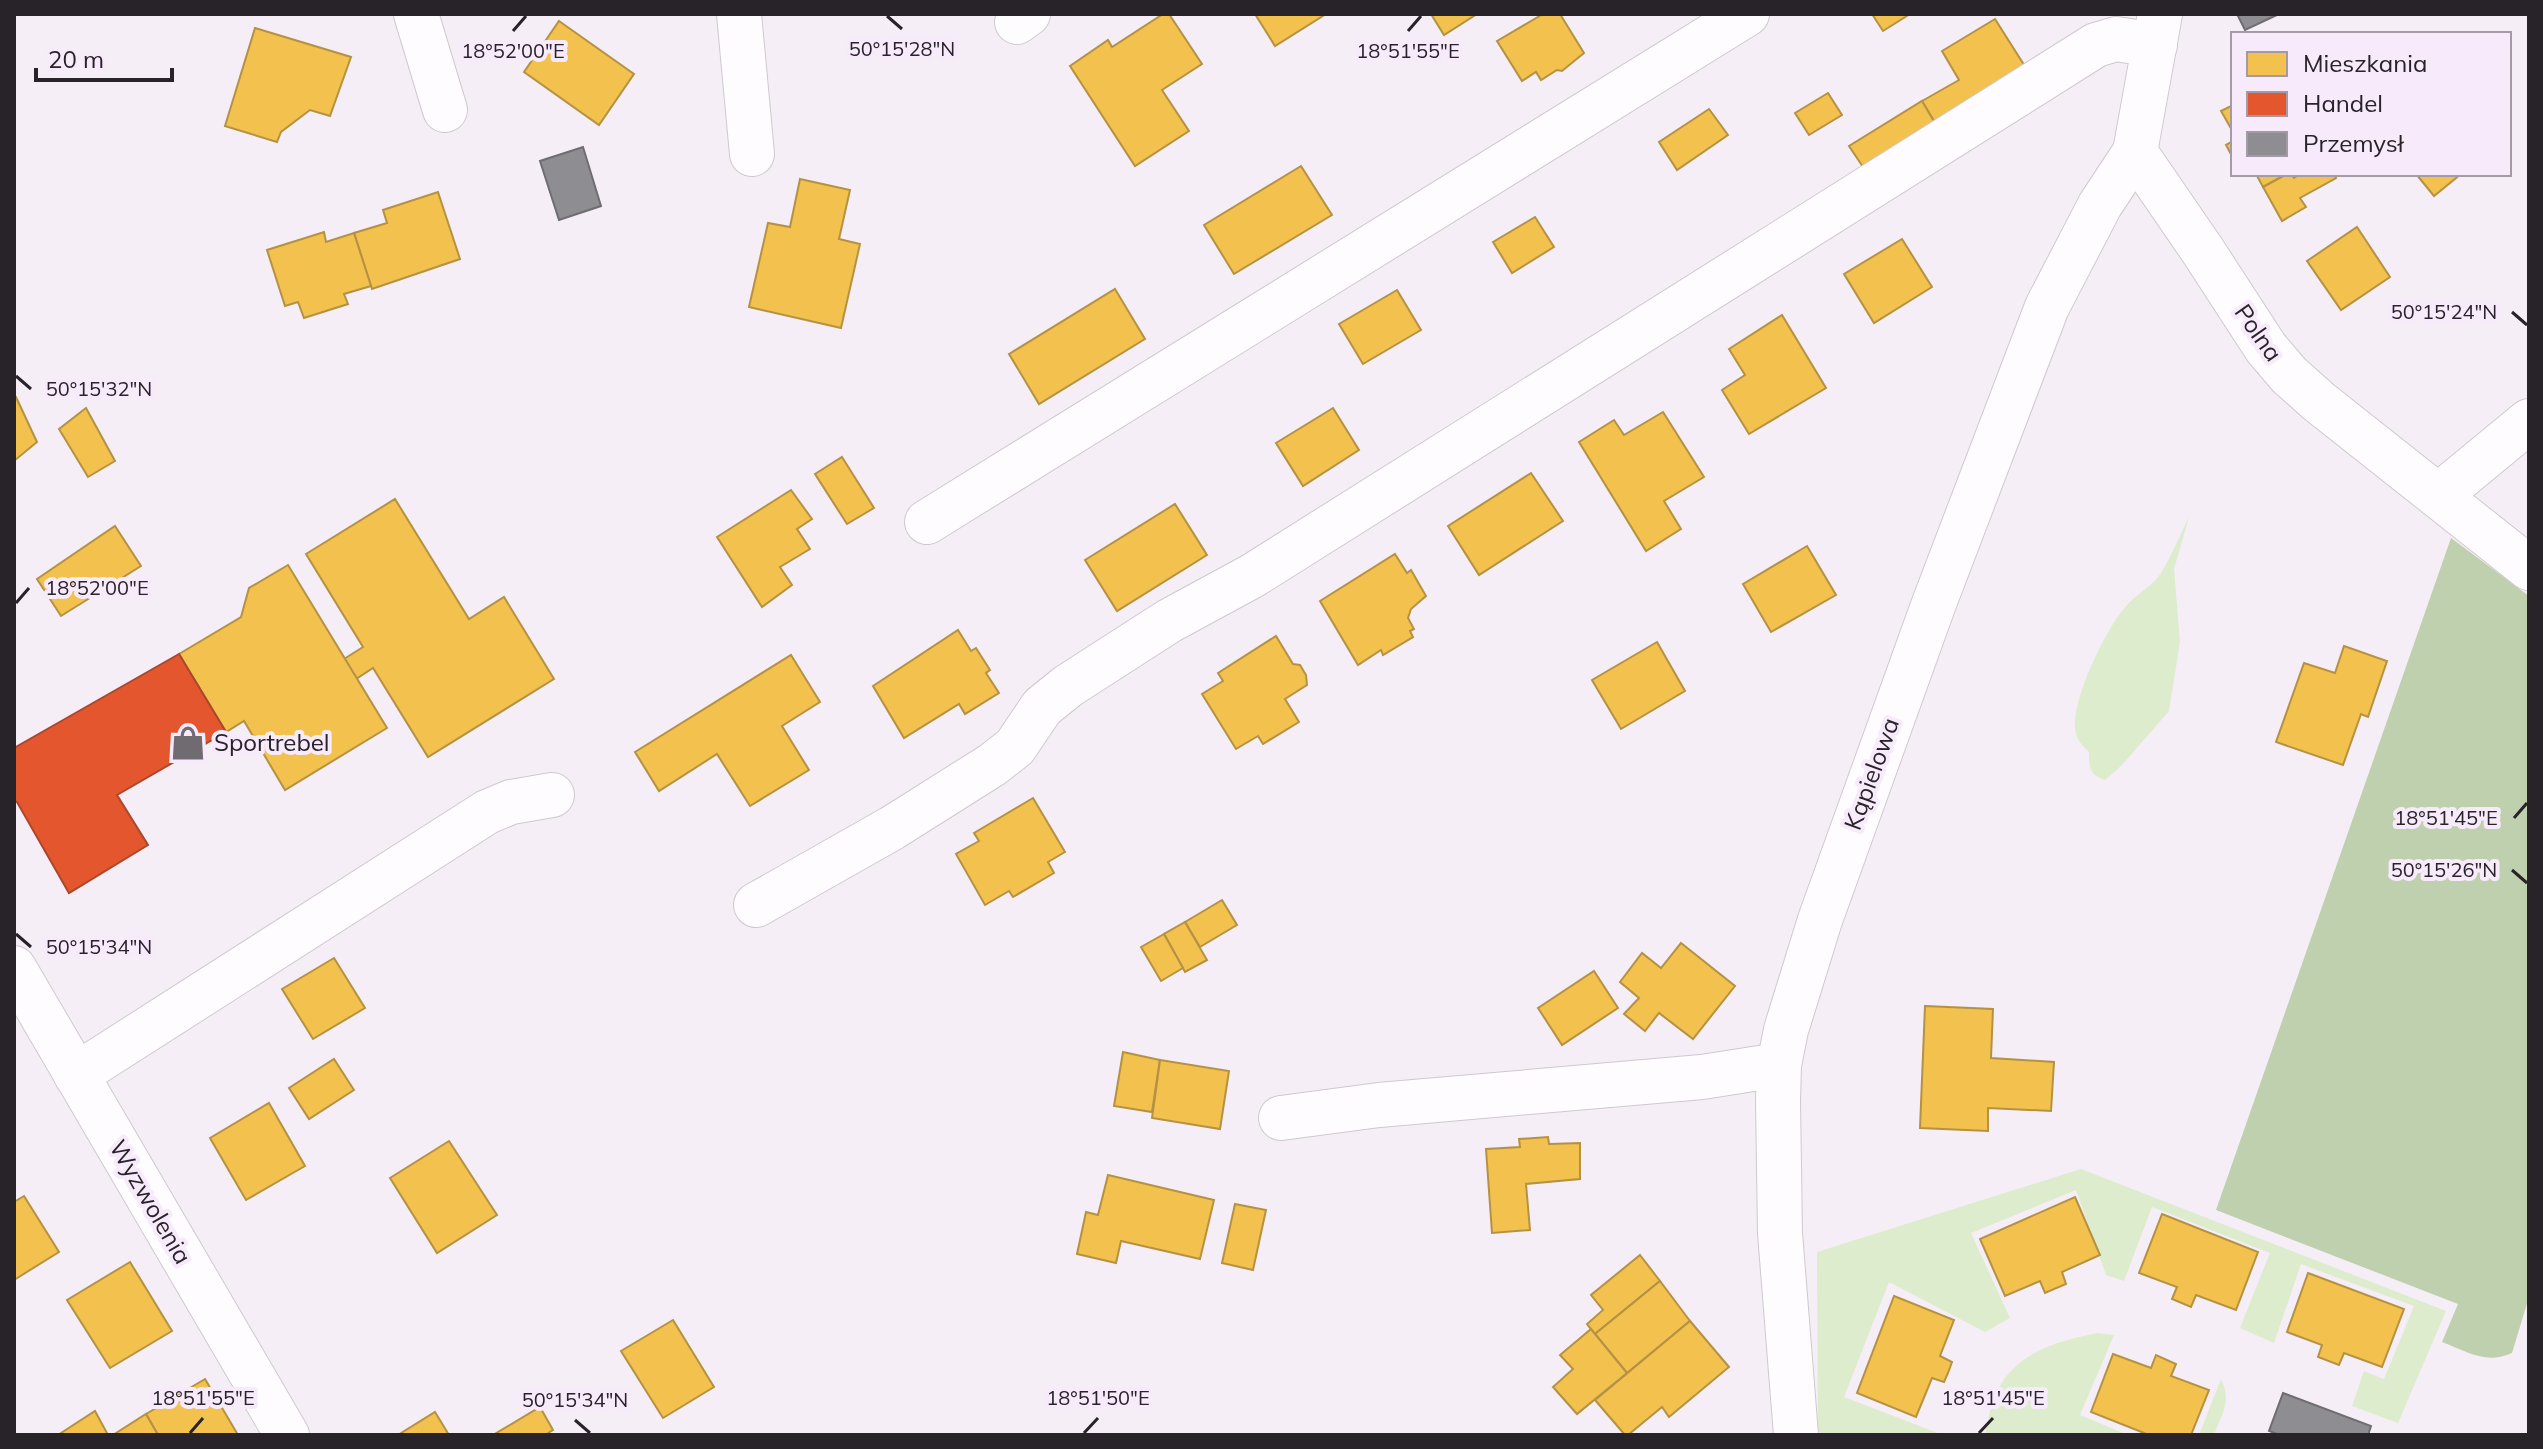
<svg xmlns="http://www.w3.org/2000/svg" width="2543" height="1449" viewBox="0 0 2543 1449" font-family="Mulish,sans-serif">
<style>
.green{fill:#dceccd}
.forest{fill:#bed0ad}
.homes{fill:#f2c14e;stroke:#b59243;stroke-width:2}
.shops{fill:#e4572e;stroke:#ac472c;stroke-width:2}
.industry{fill:#8d8d92;stroke:#6f6d72;stroke-width:2}
.lines{fill:none;stroke-linecap:round;stroke-linejoin:round}
.minor-casing{stroke:#cfc9cf;stroke-width:46}
.minor{stroke:#fefcfe;stroke-width:44}
.ticks{fill:none;stroke:#282329;stroke-width:3}
.labels{text-anchor:middle;stroke-width:8;stroke-linejoin:round;paint-order:stroke}
.street-label{font-size:24px;fill:#282329;stroke:#f7eafa}
.poi-label{font-size:24px;fill:#282329;stroke:#f7eafa;text-anchor:start}
.ticks-label{font-size:20px;text-anchor:middle;fill:#282329;stroke:#f7eafa;stroke-width:8;stroke-linejoin:round;paint-order:stroke}
</style>
<rect width="100%" height="100%" fill="#f5eef6"/>
<!-- green -->
<g class="green">
<path d="M2189,517L2174,569L2180,642L2169,711L2122,765L2105,780C2089,775 2089,766 2089,752C2081,744 2075,738 2075,726C2074,695 2108,623 2130,602C2140,591 2153,586 2161,573C2172,555 2180,535 2189,517Z"/>
<polygon points="2081,1169 2446,1311 2398,1423 2352,1406 2364,1371 2384,1379 2414,1306 2301,1264 2274,1343 2240,1328 2270,1253 2152,1207 2124,1281 2106,1275 2076,1190 1971,1233 2010,1318 1985,1332 1889,1282 1844,1397 1943,1435 1830,1435 1818,1432 1817,1252"/>
<path d="M2098,1333L2114,1335L2080,1415L2128,1435H1985C1988,1422 1990,1405 1996,1393C2016,1352 2057,1341 2098,1333Z"/>
<path d="M2221,1379C2232,1402 2222,1413 2214,1435H2199Z"/>
</g>
<!-- forest -->
<path class="forest" d="M2451,538L2529,596V1297L2512,1353C2486,1365 2466,1351 2442,1342L2458,1304L2216,1210Z"/>
<!-- homes -->
<g class="homes">
<polygon points="1163,14 1169,14 1202,64 1162,90 1189,131 1135,166 1070,66 1108,40 1112,47"/>
<polygon points="1255,14 1326,14 1275,46"/>
<polygon points="1431,14 1477,14 1444,35"/>
<polygon points="1543,14 1560,14 1584,53 1562,71 1557,70 1541,80 1536,72 1522,81 1497,41"/>
<polygon points="1872,14 1910,14 1883,31"/>
<polygon points="1995,19 2026,68 1935,123 1922,101 1959,80 1942,51"/>
<polygon points="559,21 634,74 599,125 524,72"/>
<polygon points="255,28 351,57 330,116 310,110 281,132 277,142 225,126"/>
<polygon points="1828,93 1842,115 1809,135 1795,113"/>
<polygon points="1922,101 1935,123 1863,167 1849,146"/>
<polygon points="2233,105 2233,132 2221,111"/>
<polygon points="1709,109 1728,135 1677,170 1659,142"/>
<polygon points="2233,141 2233,158 2226,145"/>
<polygon points="1301,166 1332,215 1234,274 1204,225"/>
<polygon points="2256,174 2287,174 2263,187"/>
<polygon points="2287,174 2291,174 2294,178 2300,174 2334,174 2336,178 2300,198 2306,207 2282,221 2263,187"/>
<polygon points="2416,174 2461,174 2434,196"/>
<polygon points="800,179 850,190 839,239 860,244 841,328 749,307 768,223 790,227"/>
<polygon points="438,192 460,259 372,289 354,233 387,223 383,210"/>
<polygon points="1535,217 1554,247 1512,273 1493,242"/>
<polygon points="2357,227 2390,277 2341,310 2307,261"/>
<polygon points="324,232 326,242 354,233 371,286 344,294 348,304 304,318 298,302 285,306 267,250"/>
<polygon points="1902,239 1932,287 1874,323 1844,274"/>
<polygon points="1115,289 1145,339 1039,404 1009,354"/>
<polygon points="1397,290 1421,330 1363,364 1339,324"/>
<polygon points="1782,315 1826,388 1749,434 1722,390 1745,375 1729,349"/>
<polygon points="16,397 37,442 14,461 14,398"/>
<polygon points="86,408 115,461 88,477 59,429"/>
<polygon points="1333,408 1359,450 1303,486 1276,443"/>
<polygon points="1663,412 1704,477 1664,501 1681,529 1646,551 1579,442 1614,420 1624,435"/>
<polygon points="842,457 874,508 847,524 815,474"/>
<polygon points="1531,473 1563,521 1479,575 1448,526"/>
<polygon points="791,490 812,519 797,529 810,549 780,567 792,585 762,607 717,537"/>
<polygon points="395,499 469,619 504,597 554,679 428,757 373,668 356,679 344,659 363,647 306,554"/>
<polygon points="1175,504 1207,555 1117,611 1085,560"/>
<polygon points="115,526 141,566 61,616 37,579"/>
<polygon points="1807,546 1836,595 1771,632 1743,584"/>
<polygon points="1395,554 1407,573 1411,570 1426,596 1411,609 1408,618 1414,629 1410,631 1413,637 1383,655 1381,650 1358,665 1320,601"/>
<polygon points="288,565 387,728 285,790 244,721 226,732 179,654 241,617 249,588"/>
<polygon points="958,630 971,651 976,648 990,670 986,673 999,693 965,714 959,704 904,738 873,686"/>
<polygon points="1276,636 1293,664 1300,665 1306,675 1307,685 1285,699 1299,722 1263,744 1258,736 1236,749 1202,694 1223,681 1218,673"/>
<polygon points="1657,642 1685,691 1621,729 1592,680"/>
<polygon points="2344,646 2387,661 2368,717 2361,714 2343,765 2276,742 2304,663 2335,673"/>
<polygon points="791,655 820,702 782,726 809,770 750,806 717,754 659,791 635,752"/>
<polygon points="1033,798 1065,852 1048,862 1054,873 1013,897 1009,891 985,905 956,854 979,841 974,833"/>
<polygon points="1222,900 1237,925 1200,947 1185,922"/>
<polygon points="1185,922 1207,960 1185,972 1164,934"/>
<polygon points="1164,934 1183,968 1161,981 1141,947"/>
<polygon points="1681,943 1735,986 1693,1039 1659,1013 1645,1031 1624,1014 1639,998 1620,982 1642,953 1661,968"/>
<polygon points="334,958 365,1008 313,1039 282,989"/>
<polygon points="1594,971 1618,1008 1562,1045 1538,1008"/>
<polygon points="1925,1006 1993,1009 1991,1058 2054,1062 2051,1111 1988,1108 1988,1131 1920,1128"/>
<polygon points="1123,1052 1160,1060 1152,1112 1114,1106"/>
<polygon points="334,1059 354,1090 309,1119 289,1088"/>
<polygon points="1160,1060 1229,1071 1220,1129 1152,1118"/>
<polygon points="269,1103 305,1166 246,1200 210,1138"/>
<polygon points="1548,1137 1549,1144 1580,1143 1580,1179 1526,1184 1530,1230 1492,1233 1486,1149 1520,1147 1519,1139"/>
<polygon points="449,1141 497,1215 437,1253 390,1178"/>
<polygon points="1108,1175 1214,1200 1200,1259 1121,1241 1116,1263 1077,1254 1086,1212 1098,1215"/>
<polygon points="24,1196 59,1252 14,1280 14,1202"/>
<polygon points="2075,1197 2100,1255 2062,1272 2066,1284 2045,1293 2040,1281 2005,1296 1980,1239"/>
<polygon points="1235,1204 1266,1210 1253,1270 1222,1263"/>
<polygon points="2162,1214 2258,1252 2236,1310 2196,1295 2191,1307 2172,1299 2177,1287 2139,1273"/>
<polygon points="1640,1255 1660,1281 1595,1334 1587,1324 1603,1310 1591,1295"/>
<polygon points="130,1262 172,1331 110,1368 67,1300"/>
<polygon points="2308,1273 2404,1309 2382,1367 2344,1353 2339,1365 2318,1357 2322,1345 2287,1332"/>
<polygon points="1660,1281 1690,1321 1627,1373 1595,1334"/>
<polygon points="1894,1296 1954,1320 1940,1356 1952,1362 1948,1373 1944,1382 1932,1378 1916,1417 1857,1393"/>
<polygon points="673,1320 714,1387 663,1418 621,1351"/>
<polygon points="1690,1321 1729,1367 1669,1417 1662,1407 1628,1435 1625,1435 1595,1400"/>
<polygon points="1591,1329 1627,1373 1577,1414 1553,1387 1573,1369 1560,1355"/>
<polygon points="2113,1354 2151,1368 2156,1355 2176,1364 2171,1376 2209,1390 2191,1435 2149,1435 2091,1412"/>
<polygon points="205,1379 238,1435 158,1435 146,1414"/>
<polygon points="540,1407 553,1430 545,1435 493,1435"/>
<polygon points="95,1411 108,1435 58,1435"/>
<polygon points="435,1412 449,1435 398,1435"/>
<polygon points="146,1414 158,1435 113,1435"/>
</g>
<!-- shops -->
<polygon class="shops" points="179,654 226,732 117,795 148,845 69,893 17,802 14,801 14,748"/>
<!-- industry -->
<g class="industry">
<polygon points="2237,14 2279,14 2245,30"/>
<polygon points="583,147 601,206 559,220 540,161"/>
<polygon points="2283,1393 2371,1426 2368,1435 2280,1435 2269,1431"/>
</g>
<g class="lines">
<!-- minor casing -->
<g class="minor-casing">
<g id="minor">
<polyline points="416,14 445,110"/>
<polyline points="739,14 752,154"/>
<polyline points="2160,14 2135,152 2203,251 2266,348 2289,375 2318,401 2529,568"/>
<polyline points="1017,22 1028,14"/>
<polyline points="2438,496 2529,421"/>
<polyline points="927,522 1747,14"/>
<polyline points="756,905 892,828 992,765 1015,747 1042,707 1068,686 1169,621 1252,576 2096,45 2116,39 2155,45"/>
<polyline points="14,968 287,1435"/>
<polyline points="76,1075 487,812 511,802 552,795"/>
<polyline points="1281,1118 1379,1105 1702,1077 1779,1065"/>
<polyline points="1796,1435 1780,1233 1778,1101 1779,1065 1786,1030 1820,920 1933,606 2047,307 2100,205 2135,152"/>
</g>
</g>
<!-- minor -->
<use href="#minor" class="minor"/>
</g>
<!-- ticks -->
<path class="ticks" d="M887,16L902,29M513,31L526,16M1408,31L1421,16M2512,312L2527,325M16,376L31,389M16,603L29,588M2514,818L2527,803M2512,870L2527,883M16,934L31,947M575,1420L590,1433M190,1433L203,1418M1084,1433L1098,1418M1979,1433L1993,1418"/>
<!-- icons -->
<defs>
<g id="shop-bare" transform="scale(2.76)"><path d="M-5-2.5h2.3a2.7 3.5 0 0 1 5.4 0H5L5.5 6h-11ZM-1.5-2.5h3a1.5 2.3 0 0 0-3 0Z" fill="#706a71" stroke="#f7eafa" stroke-width="2.5" paint-order="stroke"/></g>
</defs>
<g fill-rule="evenodd">
<use href="#shop-bare" x="188" y="743"/>
</g>
<g class="labels">
<!-- street labels -->
<g class="street-label">
<text transform="translate(2258 333) rotate(55)" y="8">Polna</text>
<text transform="translate(1872 774) rotate(-70)" y="8">Kąpielowa</text>
<text transform="translate(150 1202) rotate(60)" y="8">Wyzwolenia</text>
</g>
<!-- poi labels -->
<g class="poi-label">
<text x="214" y="751">Sportrebel</text>
</g>
</g>
<g class="ticks-label">
<text x="902" y="56">50°15'28"N</text>
<text x="513" y="58">18°52'00"E</text>
<text x="1408" y="58">18°51'55"E</text>
<text x="2444" y="319">50°15'24"N</text>
<text x="99" y="396">50°15'32"N</text>
<text x="97" y="595">18°52'00"E</text>
<text x="2446" y="825">18°51'45"E</text>
<text x="2444" y="877">50°15'26"N</text>
<text x="99" y="954">50°15'34"N</text>
<text x="203" y="1405">18°51'55"E</text>
<text x="1098" y="1405">18°51'50"E</text>
<text x="1993" y="1405">18°51'45"E</text>
<text x="575" y="1407">50°15'34"N</text>
</g>
<!-- border -->
<rect width="2543" height="1449" fill="none" stroke="#282329" stroke-width="32"/>
<!-- legend -->
<rect x="2231" y="32" width="280" height="144" fill="#f7eafa" stroke="#a49aa6" stroke-width="2"/>
<rect x="2247" y="52" width="40" height="24" fill="#f2c14e" stroke="#a49aa6" stroke-width="2"/>
<text x="2303" y="72" font-size="24" fill="#282329">Mieszkania</text>
<rect x="2247" y="92" width="40" height="24" fill="#e4572e" stroke="#a49aa6" stroke-width="2"/>
<text x="2303" y="112" font-size="24" fill="#282329">Handel</text>
<rect x="2247" y="132" width="40" height="24" fill="#8d8d92" stroke="#a49aa6" stroke-width="2"/>
<text x="2303" y="152" font-size="24" fill="#282329">Przemysł</text>
<!-- scale -->
<path d="M36 68v12h136v-12" fill="none" stroke="#282329" stroke-width="4"/>
<text x="48" y="68" font-size="24" fill="#282329" stroke="#f7eafa" stroke-width="6" paint-order="stroke">20 m</text>
</svg>
